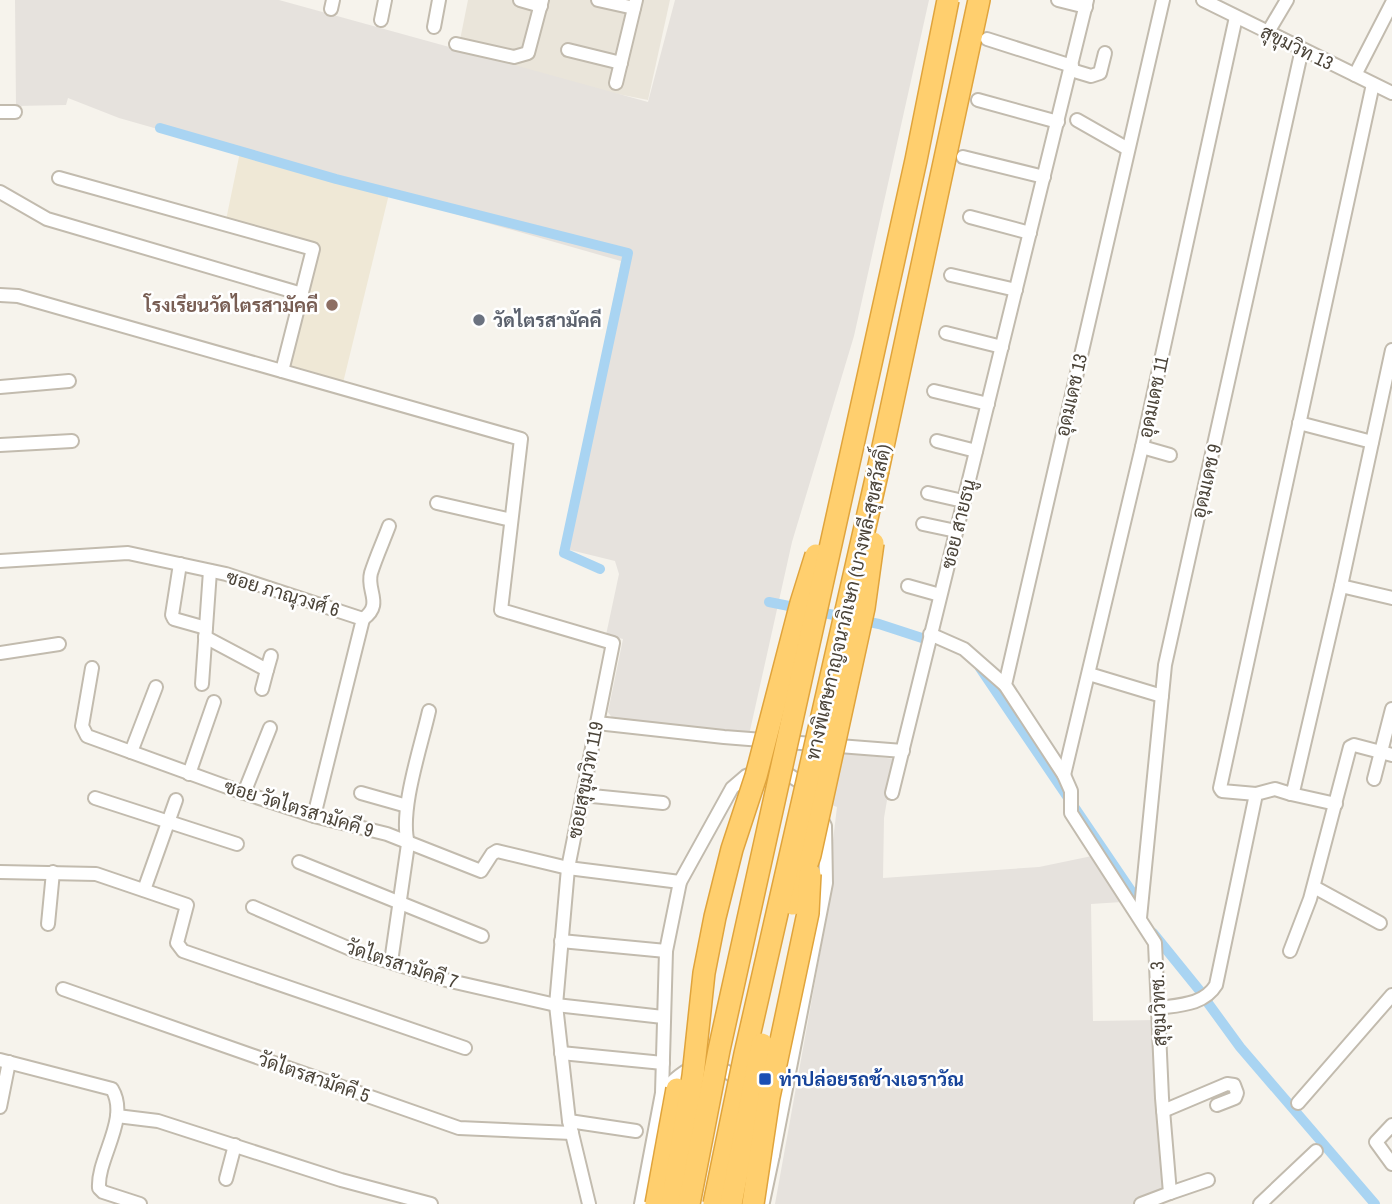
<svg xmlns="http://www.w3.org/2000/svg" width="1392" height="1204" viewBox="0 0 1392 1204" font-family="'Archivo Narrow',Sarabun,sans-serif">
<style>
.residential{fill:#eae5da}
.industrial{fill:#e6e2dd}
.education{fill:#efe8d6}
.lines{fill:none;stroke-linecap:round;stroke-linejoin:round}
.canal{stroke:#a9d4f2;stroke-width:10}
.minor-casing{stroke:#c2bbae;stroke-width:16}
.motorway-casing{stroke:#e0a43c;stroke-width:24}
.minor{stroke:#fff;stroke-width:12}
.motorway{stroke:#ffcf6e;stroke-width:21}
.motorway-bridge-casing{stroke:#e0a43c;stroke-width:24;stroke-linecap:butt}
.motorway-bridge{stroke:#ffcf6e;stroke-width:21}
.education-dot{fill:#8d6e63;stroke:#fff;stroke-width:2.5}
.worship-dot{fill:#6b7280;stroke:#fff;stroke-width:2.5}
.transit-dot{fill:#1a4fb4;stroke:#fff;stroke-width:2.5}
.labels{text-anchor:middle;stroke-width:5;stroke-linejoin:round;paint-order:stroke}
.street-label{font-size:19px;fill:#4b4439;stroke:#fff}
.education-label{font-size:19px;font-weight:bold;fill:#785e54;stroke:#fff;text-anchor:end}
.worship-label{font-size:19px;font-weight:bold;fill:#5b616d;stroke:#fff;text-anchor:start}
.transit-label{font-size:19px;font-weight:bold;fill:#164399;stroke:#fff;text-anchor:start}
</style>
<rect width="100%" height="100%" fill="#f6f3ec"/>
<!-- residential -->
<polygon class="residential" points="468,0 670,0 648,100 552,81 458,50"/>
<!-- industrial -->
<g class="industrial">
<polygon points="15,0 279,0 648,102 675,0 929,0 854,336 792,542 749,735 613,719 608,712 623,639 606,635 619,574 615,561 566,549 621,261 119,118 68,98 66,105 16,106"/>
<polygon points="840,752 894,759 884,818 883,878 1039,867 1092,856 1122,902 1091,904 1093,1021 1156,1020 1167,1192 1138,1204 775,1204 831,893 827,891 837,807 829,804"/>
</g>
<!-- education -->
<polygon class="education" points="240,152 389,194 343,383 287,365 317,246 226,220"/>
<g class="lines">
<!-- canal -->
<g class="canal">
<polyline points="160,128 336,179 628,253 564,553 600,569"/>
<polyline points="769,602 879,624 925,639"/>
<polyline points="980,668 1134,895 1138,912"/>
<polyline points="1153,933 1200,991"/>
<polyline points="1205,999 1240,1047 1375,1204"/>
</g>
<!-- minor casing -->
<g class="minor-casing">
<g id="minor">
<polyline points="520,0 541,6"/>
<polyline points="598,0 634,8"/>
<polyline points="1058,0 1086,7"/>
<polyline points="1203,0 1392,93"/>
<polyline points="331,9 333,0"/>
<polyline points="381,20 385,0"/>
<polyline points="434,27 439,0"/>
<polyline points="1268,32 1287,0"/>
<polyline points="987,39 1072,66"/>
<polyline points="456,44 514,57 528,53 542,0"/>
<polyline points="568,50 621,63"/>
<polyline points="1071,70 1091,76 1100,73 1105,53"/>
<polyline points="1355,75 1392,3"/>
<polyline points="616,83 636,0"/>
<polyline points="978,100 1058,122"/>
<polyline points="0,112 15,112"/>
<polyline points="1077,120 1128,149"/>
<polyline points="963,157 1044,177"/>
<polyline points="59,178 313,249 282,371"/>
<polyline points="0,192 47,219 302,294"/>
<polyline points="970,217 1030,233"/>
<polyline points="951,275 1016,290"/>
<polyline points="0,295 18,296 521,439 501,610 613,643 568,868 556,1005 569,1121 589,1204"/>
<polyline points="946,333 1002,347"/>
<polyline points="0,387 69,381"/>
<polyline points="934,391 988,404"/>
<polyline points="1299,423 1372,442"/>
<polyline points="937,441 976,451"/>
<polyline points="0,445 72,441"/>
<polyline points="1142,447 1170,455"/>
<polyline points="928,493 963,501"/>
<polyline points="437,503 511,520"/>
<polyline points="923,524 956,531"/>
<polyline points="0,561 128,553 226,574 363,619 314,816"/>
<polyline points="180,564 172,615 174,619 206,628"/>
<polyline points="908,586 940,595"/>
<polyline points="1341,586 1392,598"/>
<path d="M363,619C384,604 366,591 371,573C376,557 383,542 389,526"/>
<polyline points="930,634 964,649 1005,685"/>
<polyline points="205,637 267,670 262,689"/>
<polyline points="0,653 59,644"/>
<polyline points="92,668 82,726 87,736 244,793 314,816 387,834 481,871 492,854 497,851 568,868 680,882"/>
<polyline points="267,670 271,656"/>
<polyline points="1089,674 1162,696"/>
<polyline points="202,684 210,571"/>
<polyline points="597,723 724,737 903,751"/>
<polyline points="131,752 156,687"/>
<polyline points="189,774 214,702"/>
<polyline points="1064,775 1142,447 1236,17"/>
<polyline points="1374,779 1392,709"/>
<polyline points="244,793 270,728"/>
<polyline points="361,793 407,806"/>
<polyline points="892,793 1087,0"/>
<polyline points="1256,794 1222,791 1220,788 1373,84"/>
<polyline points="1291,794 1336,804"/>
<polyline points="582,795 663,803"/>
<polyline points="95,798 237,844"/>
<polyline points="299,862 482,936"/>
<polyline points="0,872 96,874 187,905 177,943 183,951 465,1048"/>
<polyline points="1314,887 1380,923"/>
<polyline points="144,890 176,800"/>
<polyline points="253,907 355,951 446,980 556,1005 663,1017"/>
<polyline points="1140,918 1165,665 1302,49"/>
<polyline points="48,924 53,872"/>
<polyline points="561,941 666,951"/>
<polyline points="1290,951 1310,899 1350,747 1354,745 1392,755"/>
<path d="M391,962L408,844C399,810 421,747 429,711"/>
<polyline points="63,989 459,1128 572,1133"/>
<path d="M1158,1008C1179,1005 1204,1005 1216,985L1256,794L1275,789L1291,794L1293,792L1341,586L1392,350"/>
<polyline points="561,1053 663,1063"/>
<path d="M0,1060L112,1089C130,1119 97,1158 99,1188L103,1192L140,1204"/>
<path d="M664,1090C692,1060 711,1055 743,1084"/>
<polyline points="1298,1103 1392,995"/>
<polyline points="0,1107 9,1062"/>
<polyline points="1163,1111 1227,1084 1234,1085 1237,1093 1235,1098 1217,1105"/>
<polyline points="117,1116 158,1121 341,1180 431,1204"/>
<polyline points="569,1121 636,1131"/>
<polyline points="1392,1125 1376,1142 1392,1164"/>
<polyline points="773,1155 826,883 825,826 821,818"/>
<polyline points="226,1179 235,1145"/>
<polyline points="1170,1193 1208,1180"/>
<polyline points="763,1202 773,1155 771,1148"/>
<polyline points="641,1204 662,1093 666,951 680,882 732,788 746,776 759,771 770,771 789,775 800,782 806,790"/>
<polyline points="1141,1204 1170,1193 1162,1098 1155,943 1071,813 1071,791 1064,775 1005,685 1163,0"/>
<polyline points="1260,1204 1316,1151"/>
</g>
</g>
<!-- motorway casing -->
<g class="motorway-casing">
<polyline id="motorway" points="878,470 979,0"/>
</g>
<!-- minor -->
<use href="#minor" class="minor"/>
<!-- motorway -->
<use href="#motorway" class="motorway"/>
<!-- motorway-bridge casing -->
<g class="motorway-bridge-casing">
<g id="motorway-bridge">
<polyline points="793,904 810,855 864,608 873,543"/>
<polyline points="656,1204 677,1089"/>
<polyline points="672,1204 693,1076 704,973 715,917 732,849 756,776 801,603 816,555"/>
<polyline points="689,1204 719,1050 916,160 948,0"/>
<polyline points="714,1204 745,1054 878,470"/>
<polyline points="731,1204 762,1044"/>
<polyline points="753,1204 769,1097 808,913 810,874"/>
</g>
</g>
<!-- motorway-bridge -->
<use href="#motorway-bridge" class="motorway-bridge"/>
</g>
<!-- markers -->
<circle class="education-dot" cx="332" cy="305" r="7"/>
<circle class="worship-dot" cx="479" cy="320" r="7"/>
<rect class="transit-dot" x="758" y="1072" width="14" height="14" rx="3.5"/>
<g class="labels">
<!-- street labels -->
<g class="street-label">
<text transform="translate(1297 47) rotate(26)" y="7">สุขุมวิท 13</text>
<text transform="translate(1071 395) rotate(-77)" y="7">อุดมเดช 13</text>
<text transform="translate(1153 397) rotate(-78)" y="7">อุดมเดช 11</text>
<text transform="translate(1206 481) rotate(-77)" y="7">อุดมเดช 9</text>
<text transform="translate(958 524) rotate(-76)" y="7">ซอย สายธนู</text>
<text transform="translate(283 593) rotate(17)" y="7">ซอย ภาณุวงศ์ 6</text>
<text transform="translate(848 602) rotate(-77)" y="7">ทางพิเศษกาญจนาภิเษก (บางพลี-สุขสวัสดิ์)</text>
<text transform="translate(585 780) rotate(-79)" y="7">ซอยสุขุมวิท 119</text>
<text transform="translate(299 808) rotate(17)" y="7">ซอย วัดไตรสามัคคี 9</text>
<text transform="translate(402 964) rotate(18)" y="7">วัดไตรสามัคคี 7</text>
<text transform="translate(1158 1004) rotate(-92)" y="7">สุขุมวิทซ. 3</text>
<text transform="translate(314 1077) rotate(19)" y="7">วัดไตรสามัคคี 5</text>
</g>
<!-- education labels -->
<g class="education-label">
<text x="318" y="312">โรงเรียนวัดไตรสามัคคี</text>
</g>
<!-- worship labels -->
<g class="worship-label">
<text x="493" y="327">วัดไตรสามัคคี</text>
</g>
<!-- transit labels -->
<g class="transit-label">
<text x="779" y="1086">ท่าปล่อยรถช้างเอราวัณ</text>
</g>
</g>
</svg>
